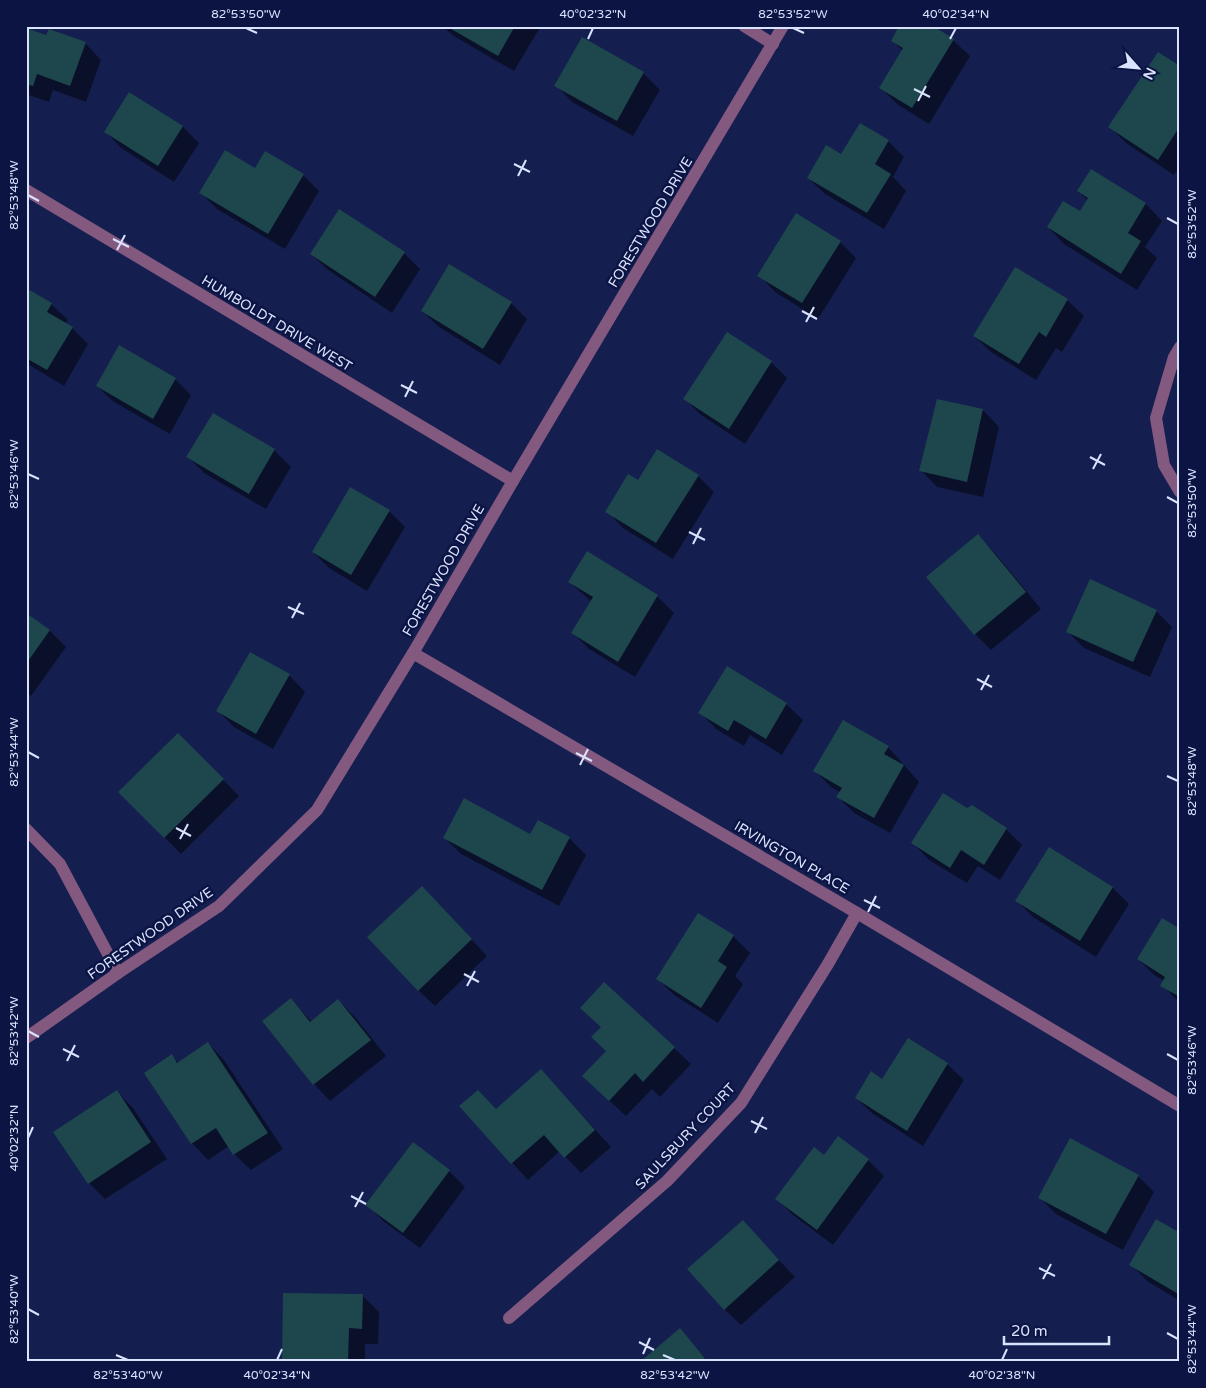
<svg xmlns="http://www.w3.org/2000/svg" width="1206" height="1388" viewBox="0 0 1206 1388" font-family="'Varela Round',sans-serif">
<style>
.shadow{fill:#0007}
.building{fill:#1d464d}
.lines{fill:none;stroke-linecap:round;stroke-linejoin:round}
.street{stroke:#845980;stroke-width:12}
.ticks{fill:none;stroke:#dae3fd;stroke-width:2}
.labels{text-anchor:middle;stroke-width:5;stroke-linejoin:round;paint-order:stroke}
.street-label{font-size:14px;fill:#dae3fd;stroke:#0c1444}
.neatline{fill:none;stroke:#dae3fd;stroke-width:2}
.ticks-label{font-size:12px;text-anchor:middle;fill:#dae3fd}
</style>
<rect width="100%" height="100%" fill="#141f4f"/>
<!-- shadow -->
<g class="shadow">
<polygon points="443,26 541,26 514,71 452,35"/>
<polygon points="26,29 47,37 85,43 101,60 86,102 53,90 49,102 26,94"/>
<polygon points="582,39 643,73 660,90 633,136 572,102 556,85"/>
<polygon points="892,40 953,40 970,56 929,124 897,104 881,88 903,51"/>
<polygon points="1180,68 1180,167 1174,175 1126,143 1110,127"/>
<polygon points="130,93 183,127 199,143 174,182 121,148 105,131"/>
<polygon points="888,141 904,157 893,177 906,191 884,229 825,194 808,178 842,156"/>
<polygon points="256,170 303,175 319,191 285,249 217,209 201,193"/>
<polygon points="1091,170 1146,204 1162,221 1145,247 1157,258 1137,290 1064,244 1048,227 1080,213 1088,201 1078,191"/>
<polygon points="840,242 856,258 818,319 775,292 759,275"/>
<polygon points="404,253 420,269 392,313 328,270 311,254"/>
<polygon points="1015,269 1067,300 1084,316 1062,352 1056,348 1036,380 991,352 974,336"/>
<polygon points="26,289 51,304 68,320 65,324 72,328 88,344 64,386 26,363"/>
<polygon points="511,303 527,319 500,365 439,327 422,311"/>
<polygon points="771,362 787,378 745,444 701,415 685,399"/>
<polygon points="175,379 191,395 170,434 114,402 97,386"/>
<polygon points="938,400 983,410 999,427 983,497 937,487 921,470"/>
<polygon points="213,414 274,450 291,467 266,509 204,473 188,457"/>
<polygon points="698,476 714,492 673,559 623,528 607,511"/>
<polygon points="389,511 405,527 367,591 329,568 313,552"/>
<polygon points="978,536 994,552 1041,609 991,650 975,634"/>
<polygon points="587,553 657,596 674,613 635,677 589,649 572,632 591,601 569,582"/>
<polygon points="1156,611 1172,627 1150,677 1084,648 1068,632"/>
<polygon points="26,614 50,631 66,647 31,696 26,693"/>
<polygon points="727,668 786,704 803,720 782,755 750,735 744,746 716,729 700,712"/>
<polygon points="289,675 305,692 273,749 234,727 218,711"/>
<polygon points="178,734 239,796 181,854 120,792"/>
<polygon points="888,747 919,782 890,833 854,813 838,797 840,792 831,787 815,771"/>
<polygon points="967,810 1006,829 1022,845 1000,880 978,866 967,883 929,860 913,843"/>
<polygon points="538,822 569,838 586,855 559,906 461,854 445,838 531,835"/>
<polygon points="1049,848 1113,888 1129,904 1096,957 1033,917 1017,901"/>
<polygon points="438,903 487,956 435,1006 418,990"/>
<polygon points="698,915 733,936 750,953 735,976 743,984 718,1023 674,995 658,979"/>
<polygon points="1180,931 1180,1003 1162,985 1164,981 1154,975 1138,959"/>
<polygon points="604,983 691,1064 660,1097 652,1089 626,1116 600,1092 607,1052 602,1028"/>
<polygon points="291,1000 312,1022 338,1000 355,1017 386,1056 330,1101 314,1084"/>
<polygon points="208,1043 224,1060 283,1149 251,1170 234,1154 229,1146 208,1160 192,1143 172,1056 179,1063"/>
<polygon points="947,1064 964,1080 923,1146 873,1114 856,1098 883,1080"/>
<polygon points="541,1070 611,1147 581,1173 560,1151 528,1180 460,1106 496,1110"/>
<polygon points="117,1092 133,1108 167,1159 105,1199 89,1183"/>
<polygon points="824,1157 868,1160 884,1176 833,1245 793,1215 777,1199"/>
<polygon points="449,1171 465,1187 420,1248 383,1221 367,1204"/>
<polygon points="1138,1176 1154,1192 1123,1250 1056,1214 1039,1197"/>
<polygon points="743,1222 795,1277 741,1325 724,1309"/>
<polygon points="1180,1234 1180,1301 1147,1281 1131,1264"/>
<polygon points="362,1295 379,1312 378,1344 365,1344 365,1362 284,1362"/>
<polygon points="680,1330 709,1362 642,1362"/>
</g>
<!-- building -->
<g class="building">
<polygon points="446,26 515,26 498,56"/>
<polygon points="899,26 933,26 954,39 912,108 879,88 903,48 891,41"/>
<polygon points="26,28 46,35 49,29 86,42 70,86 37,74 33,86 26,84"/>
<polygon points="582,37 644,72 617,121 554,86"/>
<polygon points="1158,52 1180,66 1180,126 1158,160 1108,127"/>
<polygon points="129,92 183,126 158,166 104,132"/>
<polygon points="860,123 889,140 875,164 891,174 867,213 807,178 826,145 841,154"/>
<polygon points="225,150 255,168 265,151 304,174 268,234 199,193"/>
<polygon points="1091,169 1146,203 1128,233 1141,241 1121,274 1047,227 1063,201 1080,211 1088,198 1077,191"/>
<polygon points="339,209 405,252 375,297 310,254"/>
<polygon points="796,213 841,241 802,303 757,276"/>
<polygon points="449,264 512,302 483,349 421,311"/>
<polygon points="1015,267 1068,299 1046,337 1039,332 1019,364 973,336"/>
<polygon points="26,288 52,303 47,312 73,327 47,370 26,358"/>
<polygon points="727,332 772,361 729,429 683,399"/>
<polygon points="119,345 176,378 153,419 96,386"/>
<polygon points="937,399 983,409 967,482 919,471"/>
<polygon points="213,413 275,449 249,494 186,457"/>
<polygon points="657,449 699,475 656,543 605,512 628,474 638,480"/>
<polygon points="350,487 390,510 351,575 312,552"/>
<polygon points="978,534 1026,592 974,635 926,577"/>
<polygon points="587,551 658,595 618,662 571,633 593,597 568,582"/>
<polygon points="1090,579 1157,610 1133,662 1066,632"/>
<polygon points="26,613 50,630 26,664"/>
<polygon points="250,652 290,674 256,734 216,711"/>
<polygon points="727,666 787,703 766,739 734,720 728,731 698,713"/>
<polygon points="843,720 889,746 884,754 904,765 874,818 836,797 842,788 813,771"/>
<polygon points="178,733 224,779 164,838 118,792"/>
<polygon points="943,793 967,808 972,805 1007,828 984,865 961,850 950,868 911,843"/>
<polygon points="464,798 530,834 538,820 570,837 542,890 443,838"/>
<polygon points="1049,847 1113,887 1080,941 1015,901"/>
<polygon points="422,886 472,939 418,991 367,937"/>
<polygon points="698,913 734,935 718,961 727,967 701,1008 656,979"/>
<polygon points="1162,918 1180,929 1180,997 1160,986 1165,977 1137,959"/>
<polygon points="604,982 675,1047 643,1082 635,1073 609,1101 582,1076 606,1051 591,1037 601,1027 580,1008"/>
<polygon points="291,998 310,1022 338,999 371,1040 313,1085 262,1021"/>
<polygon points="908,1038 948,1063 907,1131 855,1098 871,1071 882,1079"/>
<polygon points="208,1042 268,1133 233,1155 216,1128 191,1144 144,1073 172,1054 177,1063"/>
<polygon points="541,1069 595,1130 564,1158 544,1135 511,1164 459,1106 478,1090 496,1109"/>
<polygon points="117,1090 151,1142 88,1184 53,1132"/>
<polygon points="838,1136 869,1159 817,1230 775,1199 814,1147 824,1155"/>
<polygon points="1070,1138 1139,1175 1106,1234 1038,1198"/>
<polygon points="413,1142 450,1170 403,1233 365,1205"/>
<polygon points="1156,1219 1180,1233 1180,1295 1129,1265"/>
<polygon points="743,1220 779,1260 724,1310 687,1269"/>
<polygon points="283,1293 363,1294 362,1329 349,1328 348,1362 282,1362"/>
<polygon points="680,1328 708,1362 640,1362"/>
</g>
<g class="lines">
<!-- street -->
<g class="street">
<polyline points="744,26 773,44"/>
<polyline points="26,190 513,481"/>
<polyline points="1180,347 1174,357 1156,418 1164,465 1180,492"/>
<polyline points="413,653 857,913 1180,1106"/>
<polyline points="26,829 60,864 118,973"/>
<polyline points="26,1038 118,973 219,906 317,810 413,653 513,481 783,26"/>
<polyline points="509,1318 667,1181 741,1103 828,964 857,913"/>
</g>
</g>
<!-- ticks -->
<path class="ticks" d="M246,28L257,33M793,28L804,33M588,39L593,28M950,39L956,28M914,89L930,97M918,101L926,86M514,164L530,172M518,176L526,160M28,195L39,201M1167,218L1178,224M113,239L129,247M117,250L125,235M802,311L817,319M806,322L814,307M401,385L417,393M405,397L413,381M1090,457L1105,465M1093,469L1101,454M28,474L39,479M1167,497L1178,503M689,532L705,540M693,544L701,528M288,607L304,614M292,618L300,603M977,679L992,687M981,690L989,675M28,752L39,758M576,753L592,761M580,765L588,749M1167,776L1178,781M176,828L191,836M180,839L188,824M864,900L880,908M868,912L876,896M464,974L479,982M467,986L475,971M28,1031L39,1037M63,1049L79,1057M1167,1054L1178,1060M67,1061L75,1045M751,1121L767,1129M755,1133L763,1117M28,1138L33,1127M351,1196L366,1204M355,1207L363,1192M1039,1268L1055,1276M1043,1279L1051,1264M28,1309L39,1315M1167,1333L1178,1339M639,1342L654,1350M643,1354L650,1338M116,1355L128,1360M663,1355L675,1360M277,1360L282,1349M1002,1360L1007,1349"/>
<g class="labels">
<!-- street labels -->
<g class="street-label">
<text transform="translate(650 222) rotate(-59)" y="5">FORESTWOOD DRIVE</text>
<text transform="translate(277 323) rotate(31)" y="5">HUMBOLDT DRIVE WEST</text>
<text transform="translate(443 570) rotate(-60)" y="5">FORESTWOOD DRIVE</text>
<text transform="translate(792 857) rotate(30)" y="5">IRVINGTON PLACE</text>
<text transform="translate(150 933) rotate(-35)" y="5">FORESTWOOD DRIVE</text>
<text transform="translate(685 1136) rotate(-47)" y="5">SAULSBURY COURT</text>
</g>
</g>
<!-- border -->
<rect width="1206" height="1388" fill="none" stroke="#0c1444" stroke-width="55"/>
<!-- north arrow -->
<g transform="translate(1138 68) rotate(117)" stroke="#0c1444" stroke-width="4" paint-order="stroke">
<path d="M0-4L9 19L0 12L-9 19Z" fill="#dae3fd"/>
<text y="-8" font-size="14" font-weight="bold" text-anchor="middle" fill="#dae3fd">N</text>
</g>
<!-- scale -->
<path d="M1004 1336v8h105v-8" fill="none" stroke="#dae3fd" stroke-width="2.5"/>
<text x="1011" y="1336" font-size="15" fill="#dae3fd" stroke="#0c1444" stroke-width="4" paint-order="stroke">20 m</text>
<rect x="28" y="28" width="1150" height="1332" class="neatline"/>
<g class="ticks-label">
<text x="246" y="18">82°53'50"W</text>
<text x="593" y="18">40°02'32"N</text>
<text x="793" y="18">82°53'52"W</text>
<text x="956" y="18">40°02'34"N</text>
<text transform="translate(14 195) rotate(-90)" y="4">82°53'48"W</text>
<text transform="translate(1192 224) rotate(-90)" y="4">82°53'52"W</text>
<text transform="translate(14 474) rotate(-90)" y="4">82°53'46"W</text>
<text transform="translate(1192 503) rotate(-90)" y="4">82°53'50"W</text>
<text transform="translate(14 752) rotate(-90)" y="4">82°53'44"W</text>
<text transform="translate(1192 781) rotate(-90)" y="4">82°53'48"W</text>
<text transform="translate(14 1031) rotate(-90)" y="4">82°53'42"W</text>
<text transform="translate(1192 1060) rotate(-90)" y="4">82°53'46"W</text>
<text transform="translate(14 1138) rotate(-90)" y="4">40°02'32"N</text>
<text transform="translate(14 1309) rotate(-90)" y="4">82°53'40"W</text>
<text transform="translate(1192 1339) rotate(-90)" y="4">82°53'44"W</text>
<text x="128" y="1379">82°53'40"W</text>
<text x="277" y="1379">40°02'34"N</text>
<text x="675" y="1379">82°53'42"W</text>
<text x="1002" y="1379">40°02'38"N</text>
</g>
</svg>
